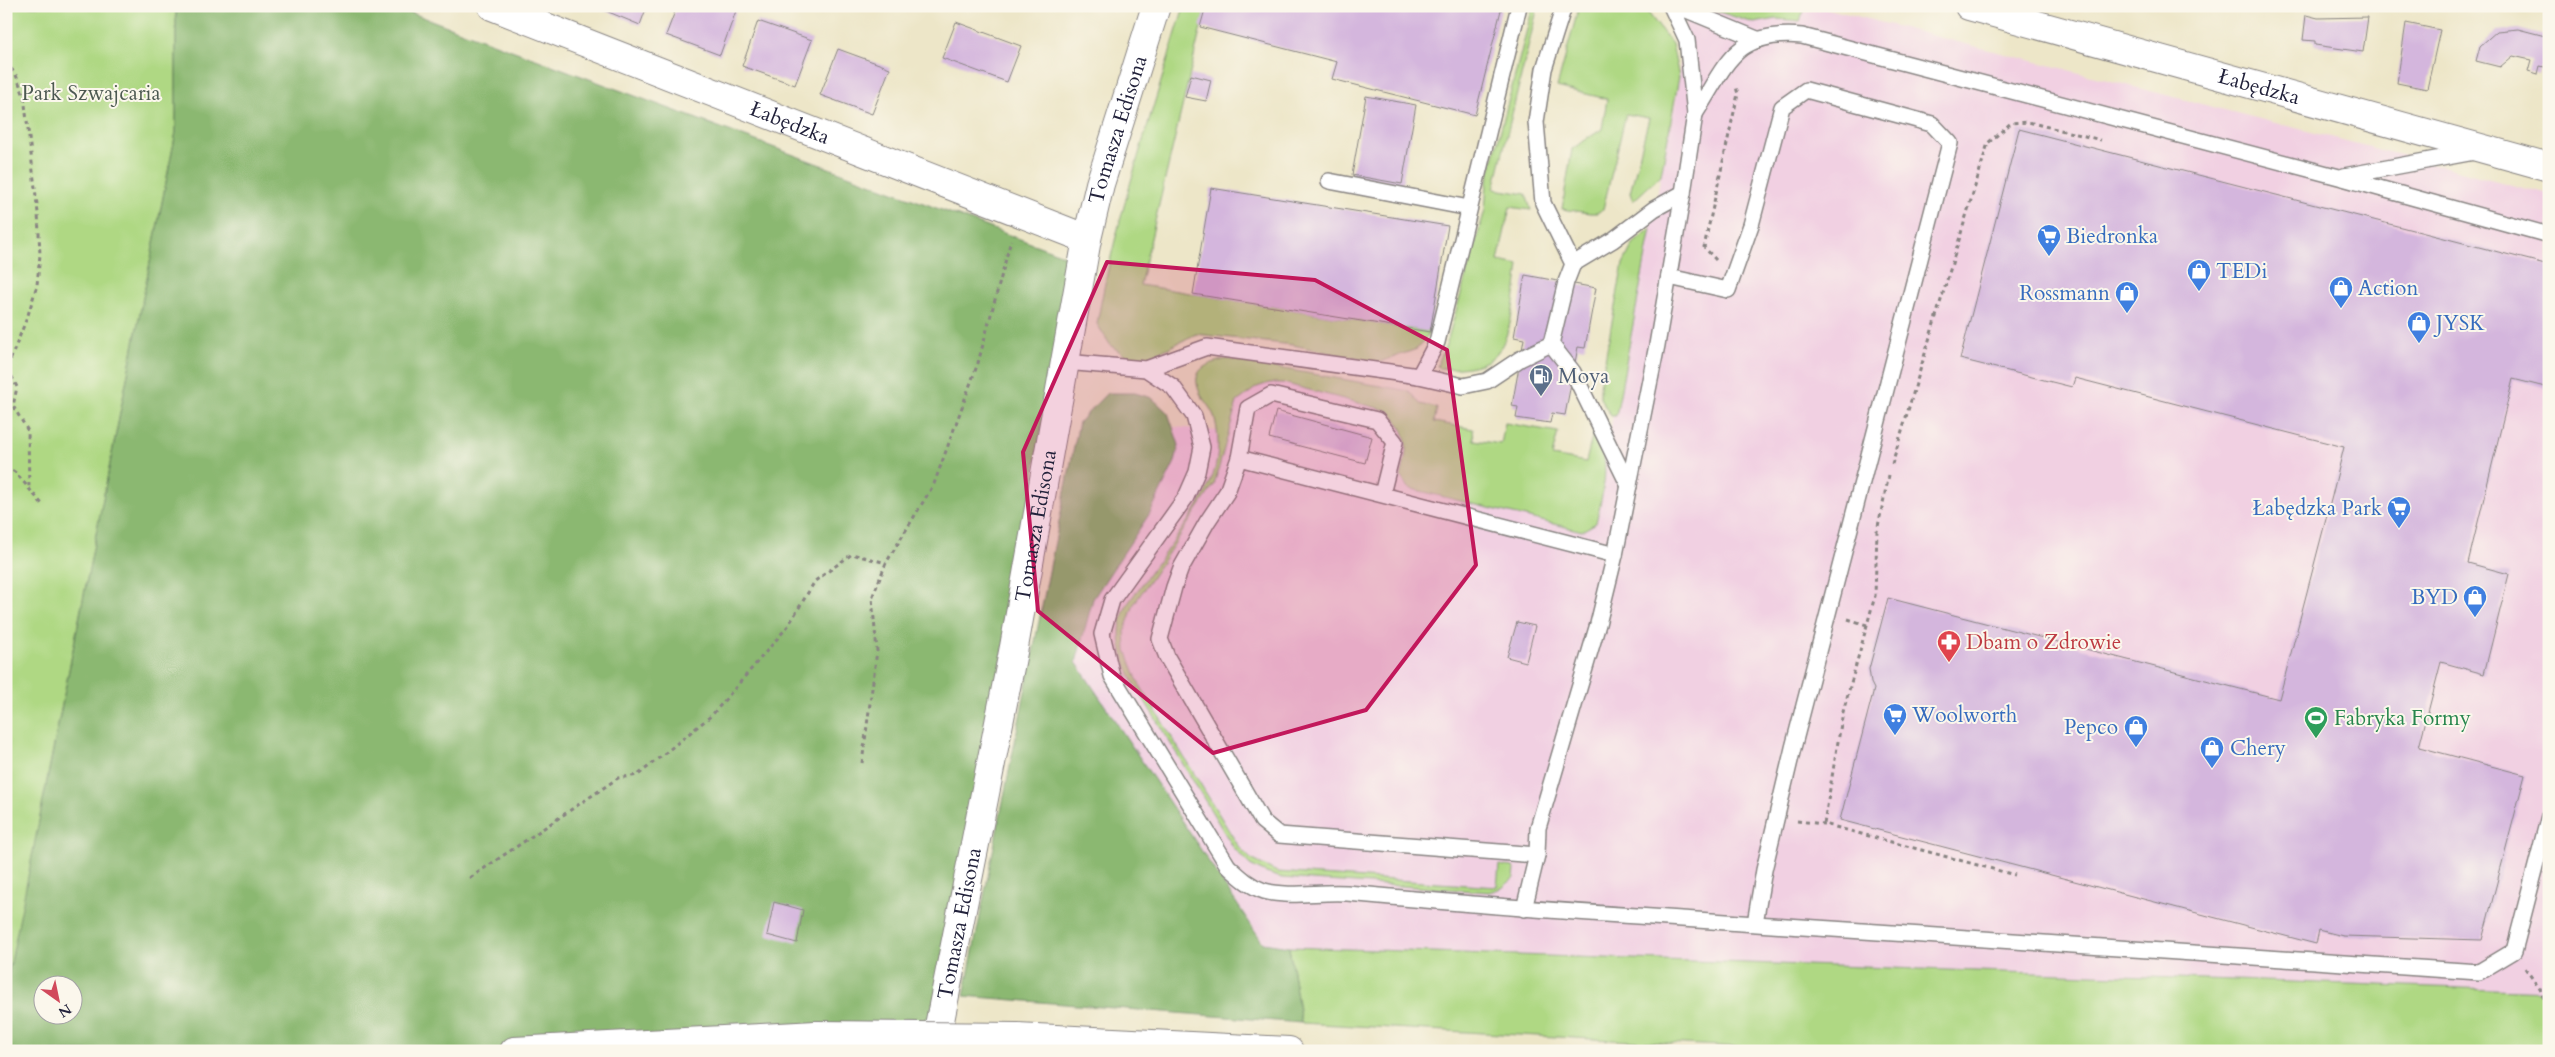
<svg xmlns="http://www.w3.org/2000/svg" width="2555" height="1057" viewBox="0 0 2555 1057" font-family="Cardo,serif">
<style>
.built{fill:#f1d0e2}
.green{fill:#afd883;stroke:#687d5f}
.forest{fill:#8bb871;stroke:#566d56;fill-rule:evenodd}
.building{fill:#d4b6dd}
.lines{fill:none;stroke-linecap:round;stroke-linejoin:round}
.service-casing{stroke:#888482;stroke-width:18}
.minor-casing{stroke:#888482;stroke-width:30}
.tertiary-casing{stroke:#888482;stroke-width:30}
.primary-casing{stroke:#888482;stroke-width:30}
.path{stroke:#888482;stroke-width:3;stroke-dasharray:4 4;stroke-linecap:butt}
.service{stroke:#fff;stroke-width:15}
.minor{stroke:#fff;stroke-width:28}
.tertiary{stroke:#fff;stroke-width:28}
.primary{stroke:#fff;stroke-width:28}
.primary-bridge-casing{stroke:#888482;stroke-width:30;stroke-linecap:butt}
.primary-bridge{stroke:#fff;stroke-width:28}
.marked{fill:#c2185b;fill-opacity:0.2;stroke:#c2185b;stroke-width:4;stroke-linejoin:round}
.labels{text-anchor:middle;stroke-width:4;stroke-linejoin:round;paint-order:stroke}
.street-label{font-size:21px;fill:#22223b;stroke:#fbf7ec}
.park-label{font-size:21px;fill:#4c5951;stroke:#fbf7ec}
.shop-label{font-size:21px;fill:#366cbe;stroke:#fbf7ec;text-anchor:start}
.service-label{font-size:21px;fill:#4e5e75;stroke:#fbf7ec;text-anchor:start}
.health-label{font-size:21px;fill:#be3a42;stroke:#fbf7ec;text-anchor:start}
.leisure-label{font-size:21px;fill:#27864d;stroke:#fbf7ec;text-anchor:start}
</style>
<rect width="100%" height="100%" fill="#fbf7ec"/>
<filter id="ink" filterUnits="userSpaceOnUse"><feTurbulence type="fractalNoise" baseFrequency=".02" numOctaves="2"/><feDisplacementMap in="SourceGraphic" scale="10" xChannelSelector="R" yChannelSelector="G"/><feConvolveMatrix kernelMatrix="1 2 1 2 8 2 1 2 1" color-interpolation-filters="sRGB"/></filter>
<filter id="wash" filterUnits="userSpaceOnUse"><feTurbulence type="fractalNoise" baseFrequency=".0096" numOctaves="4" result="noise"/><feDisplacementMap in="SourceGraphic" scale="20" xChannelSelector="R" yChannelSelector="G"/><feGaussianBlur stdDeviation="1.12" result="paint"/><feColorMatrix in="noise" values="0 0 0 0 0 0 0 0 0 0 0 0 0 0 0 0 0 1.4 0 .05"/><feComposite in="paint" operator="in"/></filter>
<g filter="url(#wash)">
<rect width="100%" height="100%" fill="#ede6c8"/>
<!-- built -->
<polygon class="built" points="1687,6 1817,6 2397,154 2549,195 2549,991 1289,947 1264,943 1076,662 1093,599 1150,513 1175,462 1179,445 1174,427 1217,431 1234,414 1237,402 1257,387 1269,383 1283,383 1389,411 1399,422 1406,437 1408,449 1401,477 1605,480 1604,460 1676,100"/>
<!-- green -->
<g class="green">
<polygon points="6,6 176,6 176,132 49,770 8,987"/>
<path d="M1184,6H1206L1140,285L1430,332L1417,349L1377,363L1293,345L1196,334L1138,363L1111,346L1097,324C1116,216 1153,111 1184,6Z"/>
<path d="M1533,6H1538L1494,189L1526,194L1531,210L1510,207L1498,261L1519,265C1515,290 1513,340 1493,357C1479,369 1457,368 1440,369L1437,366L1447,342L1485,210L1487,183Z"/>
<polygon points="1700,6 1806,6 1800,21 1777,19 1754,23"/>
<polygon points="1578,10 1646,10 1672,44 1679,77 1661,175 1633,201 1630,193 1649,118 1626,114 1603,209 1597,213 1590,213 1562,209 1572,149 1602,129 1607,99 1557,87"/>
<polygon points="1651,228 1616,416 1611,416 1600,398 1600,386 1623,264 1633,244"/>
<path d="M1227,359L1409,391L1420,404L1437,408L1434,422L1473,429L1474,440L1501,444L1505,423L1558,432L1552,456L1586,462L1593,433C1614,458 1602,494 1596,523L1582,531L1408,488L1401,477C1408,447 1411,436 1389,411L1283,383H1269L1257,387L1237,402L1214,485L1134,604L1125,630L1126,650L1138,682L1239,847L1251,859L1277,872L1497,887L1499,865L1513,867L1515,869L1514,878L1502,888L1489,892L1282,878L1266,873L1250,865L1233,847L1134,683C1123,661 1114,633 1125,609C1129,600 1137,592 1142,584C1164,552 1195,517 1210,483C1219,463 1220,440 1215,419C1212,408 1204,402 1200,393C1189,369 1208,363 1227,359Z"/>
<polygon points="1289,947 2549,991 2549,1051 1812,1051 1301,1023"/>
</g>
<!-- forest -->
<g class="forest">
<path d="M176,6H393L1071,258L934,1051H6V987L176,132ZM42,984H72V1014H42Z"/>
<polygon points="1107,393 1135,393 1152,398 1168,413 1179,445 1175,462 1150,513 1093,599 1076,662 1263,943 1289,947 1301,1023 964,996 1079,422"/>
</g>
<g id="blocks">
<!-- building -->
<g class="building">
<polygon points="594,6 647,6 640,25"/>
<polygon points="677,6 731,6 737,8 720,55 666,35"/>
<polygon points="1206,6 1502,6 1475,115 1332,79 1337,62 1200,27"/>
<polygon points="2306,15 2318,18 2368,17 2363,52 2315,45 2315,41 2303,40"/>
<polygon points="758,21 812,40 795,85 742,66"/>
<polygon points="956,22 1021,46 1007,82 942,58"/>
<polygon points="2406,23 2440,30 2427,89 2397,83"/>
<polygon points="2518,29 2549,37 2549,68 2540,66 2538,74 2528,71 2531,60 2513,56 2500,67 2476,61 2480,46 2497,31"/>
<polygon points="838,49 890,68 872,114 820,95"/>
<polygon points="1191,75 1211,80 1206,101 1185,97"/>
<polygon points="1366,96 1416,105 1402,184 1352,175"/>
<polygon points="2019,129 2549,265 2549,388 2513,379 2468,563 2509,574 2484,674 2441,662 2419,747 2525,775 2482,940 2343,936 2319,930 2316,944 1840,820 1874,689 1871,683 1869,669 1888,598 2279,699 2332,496 2344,447 2075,378 2072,387 1960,359"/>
<polygon points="1211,188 1448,226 1430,332 1193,294"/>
<polygon points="1525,275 1596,288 1585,348 1578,347 1565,415 1552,413 1550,423 1516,418 1518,407 1512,406 1524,339 1514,337"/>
<polygon points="1276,411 1372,437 1365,463 1269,438"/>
<polygon points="1517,622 1535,626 1526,662 1507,657"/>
<polygon points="774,902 803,910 797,943 767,935"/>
</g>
</g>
</g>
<g filter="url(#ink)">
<use href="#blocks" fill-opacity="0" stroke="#888482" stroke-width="1"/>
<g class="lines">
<!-- service casing -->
<g class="service-casing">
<g id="service">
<polyline points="1564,6 1544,69 1536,122 1543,203 1573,264"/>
<polyline points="1677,6 1757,39"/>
<path d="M1695,114C1727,64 1734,30 1802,36L2339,177L2549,235"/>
<polyline points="2344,176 2474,152"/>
<polyline points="1329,181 1469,208"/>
<polyline points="1669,277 1728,290 1751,225 1782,107 1806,90 1932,124 1950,143 1793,748 1764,870 1755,923"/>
<polyline points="1551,344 1566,282 1573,264 1613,240 1654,209 1683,193"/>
<polyline points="1551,344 1573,372 1629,486"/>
<path d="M1065,362L1146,369L1173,387L1194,416L1202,447L1197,472L1186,497L1112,600L1102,634L1112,676L1228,866C1239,876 1249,886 1264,891C1290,898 1320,891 1347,893C1444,902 1540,910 1637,916C1918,933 2198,955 2479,972L2514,951L2549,816"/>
<polyline points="1146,369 1207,347 1419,376 1463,386 1487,381 1520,359 1551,344"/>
<polyline points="1419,376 1437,342 1519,6"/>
<polyline points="1239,458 1248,408 1271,395 1377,420 1395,442 1382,494"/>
<polyline points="1537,855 1279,835 1262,821 1167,657 1160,639 1174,587 1181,568 1207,522 1227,492 1239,458 1615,555"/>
<polyline points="1524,909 1537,855 1538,828 1598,624 1615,555 1657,345 1683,193 1695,114 1687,40 1671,6"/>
</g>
</g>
<!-- minor casing -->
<g class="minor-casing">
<g id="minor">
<path id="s1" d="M492,6L1087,239"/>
</g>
</g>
<!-- tertiary casing -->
<g class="tertiary-casing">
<g id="tertiary">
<path id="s2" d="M1969,6L2549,167"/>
<path id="s3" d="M934,1051L1014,647L1087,239L1100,184L1156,6"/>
</g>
</g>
<!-- primary casing -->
<g class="primary-casing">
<g id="primary">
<polyline points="1017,1037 1289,1051"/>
<polyline points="514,1051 816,1035"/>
</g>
</g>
<!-- path -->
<g class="path">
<polyline points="6,62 16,75 24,96 38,213 40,255 37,285 28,315 6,371"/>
<polyline points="1716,260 1704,247 1738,94 1736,87"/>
<polyline points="8,369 17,387 13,406 28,431 29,489"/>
<polyline points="1892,464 1988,143 2011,123 2028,122 2101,140"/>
<polyline points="6,466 16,473 42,504"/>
<polyline points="1889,475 1877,531 1875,596 1843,712 1824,824 2015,875"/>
<polyline points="1848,619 1867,625"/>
<polyline points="862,763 877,651 872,598 886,563 934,484 978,363 1011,240"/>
<polyline points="1797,821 1824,824"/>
<polyline points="470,878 618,778 638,775 712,715 788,626 815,581 852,554 886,563"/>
<polyline points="2525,968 2540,989 2549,1011"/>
</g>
<!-- service -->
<use href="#service" class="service"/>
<!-- minor -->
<use href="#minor" class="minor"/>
<!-- tertiary -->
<use href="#tertiary" class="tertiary"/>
<!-- primary -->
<use href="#primary" class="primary"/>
<!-- primary-bridge casing -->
<g class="primary-bridge-casing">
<polyline id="primary-bridge" points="816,1035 1017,1037"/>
</g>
<!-- primary-bridge -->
<use href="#primary-bridge" class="primary-bridge"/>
</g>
</g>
<!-- marked area -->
<path class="marked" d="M1107,262L1315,280L1447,350L1476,565L1366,710L1213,753L1038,611L1023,452Z"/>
<!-- icons -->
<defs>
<g id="supermarket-pin" transform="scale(1.25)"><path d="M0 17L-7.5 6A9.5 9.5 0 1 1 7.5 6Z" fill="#3f7fe0" stroke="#fbf7ec"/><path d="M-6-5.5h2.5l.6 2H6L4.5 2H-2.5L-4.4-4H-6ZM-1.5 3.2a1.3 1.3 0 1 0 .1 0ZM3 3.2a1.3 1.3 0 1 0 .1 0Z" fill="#fff"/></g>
<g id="shop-pin" transform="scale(1.25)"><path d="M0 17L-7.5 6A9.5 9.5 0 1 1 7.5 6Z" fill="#3f7fe0" stroke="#fbf7ec"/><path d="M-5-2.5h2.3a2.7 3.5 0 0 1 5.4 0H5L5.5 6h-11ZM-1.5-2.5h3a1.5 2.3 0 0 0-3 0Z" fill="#fff"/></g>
<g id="fuel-pin" transform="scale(1.25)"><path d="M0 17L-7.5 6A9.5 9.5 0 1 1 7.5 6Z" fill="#5c6f8a" stroke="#fbf7ec"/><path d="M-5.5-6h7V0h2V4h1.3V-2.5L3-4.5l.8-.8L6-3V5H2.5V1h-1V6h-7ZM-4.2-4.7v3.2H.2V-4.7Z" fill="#fff"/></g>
<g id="pharmacy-pin" transform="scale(1.25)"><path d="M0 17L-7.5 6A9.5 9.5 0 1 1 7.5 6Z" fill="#e0444e" stroke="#fbf7ec"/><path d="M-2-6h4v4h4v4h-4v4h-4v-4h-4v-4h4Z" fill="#fff"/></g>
<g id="stadium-pin" transform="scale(1.25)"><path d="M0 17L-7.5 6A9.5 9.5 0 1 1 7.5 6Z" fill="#2e9e5b" stroke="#fbf7ec"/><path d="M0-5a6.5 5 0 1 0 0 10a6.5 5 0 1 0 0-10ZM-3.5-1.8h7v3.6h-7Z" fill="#fff"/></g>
</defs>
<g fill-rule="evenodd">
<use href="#supermarket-pin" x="2049" y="236"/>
<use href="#shop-pin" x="2199" y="271"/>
<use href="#shop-pin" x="2341" y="288"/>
<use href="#shop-pin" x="2127" y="293"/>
<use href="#shop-pin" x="2419" y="323"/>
<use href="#fuel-pin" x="1541" y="376"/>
<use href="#supermarket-pin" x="2399" y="508"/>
<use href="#shop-pin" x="2475" y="597"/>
<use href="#pharmacy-pin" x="1949" y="642"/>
<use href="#supermarket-pin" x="1895" y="715"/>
<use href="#stadium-pin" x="2316" y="718"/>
<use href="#shop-pin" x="2136" y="727"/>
<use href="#shop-pin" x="2212" y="748"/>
</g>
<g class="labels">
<!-- street labels -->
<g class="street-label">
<text dy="7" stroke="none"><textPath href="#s2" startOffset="301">Łabędzka</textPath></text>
<text dy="7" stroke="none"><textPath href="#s1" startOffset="320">Łabędzka</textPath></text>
<text dy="7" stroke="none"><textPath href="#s3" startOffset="940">Tomasza Edisona</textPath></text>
<text dy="7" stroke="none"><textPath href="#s3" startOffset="535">Tomasza Edisona</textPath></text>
<text dy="7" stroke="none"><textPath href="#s3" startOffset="130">Tomasza Edisona</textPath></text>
</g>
<!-- park labels -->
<g class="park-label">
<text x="91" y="100">Park Szwajcaria</text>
</g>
<!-- shop labels -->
<g class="shop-label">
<text x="2066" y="243">Biedronka</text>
<text x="2216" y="278">TEDi</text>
<text x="2358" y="295">Action</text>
<text x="2110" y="300" text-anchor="end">Rossmann</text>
<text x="2436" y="330">JYSK</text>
<text x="2382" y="515" text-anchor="end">Łabędzka Park</text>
<text x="2458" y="604" text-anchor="end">BYD</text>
<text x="1912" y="722">Woolworth</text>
<text x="2118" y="734" text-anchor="end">Pepco</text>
<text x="2230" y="755">Chery</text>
</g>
<!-- service labels -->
<g class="service-label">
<text x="1558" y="383">Moya</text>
</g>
<!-- health labels -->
<g class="health-label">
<text x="1966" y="649">Dbam o Zdrowie</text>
</g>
<!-- leisure labels -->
<g class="leisure-label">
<text x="2334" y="725">Fabryka Formy</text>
</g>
</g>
<!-- margin -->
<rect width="2555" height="1057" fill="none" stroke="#fbf7ec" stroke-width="25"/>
<!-- north arrow -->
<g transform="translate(58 1000) rotate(147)"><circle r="24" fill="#fbf7ec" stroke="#a4a2a5"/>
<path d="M0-4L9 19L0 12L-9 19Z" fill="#d1495b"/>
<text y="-8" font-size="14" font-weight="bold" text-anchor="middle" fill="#22223b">N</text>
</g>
</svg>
